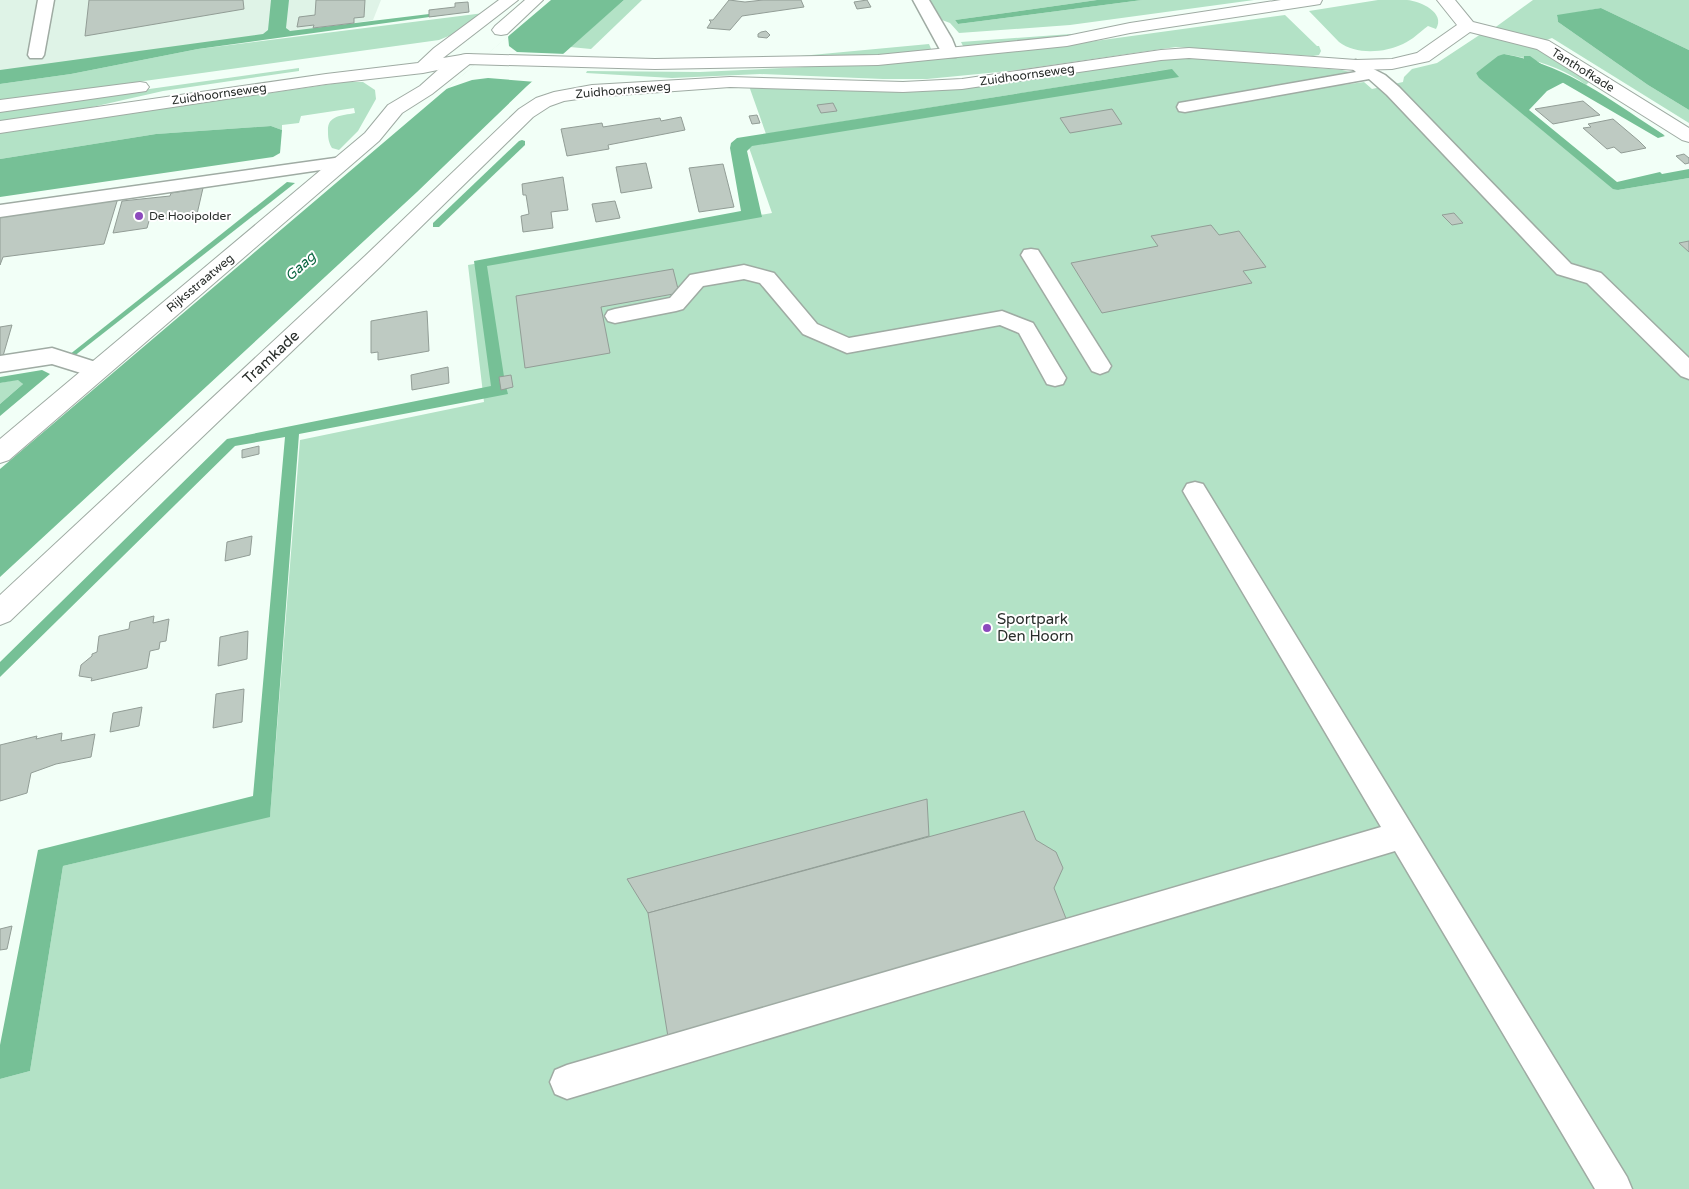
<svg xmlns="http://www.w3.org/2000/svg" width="1689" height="1189" viewBox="0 0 1689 1189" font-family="'Varela Round',sans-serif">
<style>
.built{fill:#dff3e7}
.green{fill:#b3e2c6}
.water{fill:#76c096}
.pier{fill:#f2fff7}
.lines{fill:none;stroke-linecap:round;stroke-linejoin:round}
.stream{fill:#76c096;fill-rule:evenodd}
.building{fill:#becac2;stroke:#929d96}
.lane-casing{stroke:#9faba3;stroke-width:3}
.street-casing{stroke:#9faba3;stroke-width:2}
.secondary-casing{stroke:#9faba3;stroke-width:2}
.lane{fill:#fff;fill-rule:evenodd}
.street{fill:#fff;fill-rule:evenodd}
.secondary{fill:#fff;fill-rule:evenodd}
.poi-dot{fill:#8c49bd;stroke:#fff;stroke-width:2}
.labels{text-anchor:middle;stroke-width:4;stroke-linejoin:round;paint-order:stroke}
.far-street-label{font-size:12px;fill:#292e2b;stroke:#fff}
.far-poi-label{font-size:12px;fill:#292e2b;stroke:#fff;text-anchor:start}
.far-water-label{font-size:14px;font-style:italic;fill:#0b6640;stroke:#fff}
.street-label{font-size:15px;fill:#292e2b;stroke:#fff}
.poi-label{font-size:15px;fill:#292e2b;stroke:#fff;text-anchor:start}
</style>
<rect width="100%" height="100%" fill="#f2fff7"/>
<!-- built -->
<polygon class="built" points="0,0 381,0 373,20 0,77"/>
<!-- green -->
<g class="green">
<polygon points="624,0 642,0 591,49 570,47"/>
<polygon points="930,0 1097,0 955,20 958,24 1142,0 1254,0 1070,25 959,33 950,23 942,20"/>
<path d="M1378,0C1388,0 1398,0 1407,0C1421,1 1446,13 1436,29L1428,26C1420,32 1412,40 1403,44C1384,53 1356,55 1339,42L1309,11Z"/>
<polygon points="1533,0 1689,0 1689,50 1601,8 1557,16 1558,22 1648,85 1689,110 1689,123 1552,38 1541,42 1493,29"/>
<polygon points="484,13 456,33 439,40 0,101 0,84 71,74 198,49"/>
<polygon points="1285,15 1317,46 1319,46 1321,51 1319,55 1313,56 1176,47 1009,71 927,79 883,79 760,74 672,78 586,73 587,71 700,72 891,63 1066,45"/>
<path d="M1484,32L1542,48L1590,81L1586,85C1562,67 1533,59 1504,54L1476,73L1618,190L1689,178V1189H0V1079L30,1071L63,866L270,816L300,440L484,402L468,265L772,213L747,142L1171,69L766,134L749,86L959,88L1178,57L1342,70L1354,73L1318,80L1342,85L1364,82L1372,89L1403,82L1404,77L1412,69L1437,63Z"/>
<polygon points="1071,34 1072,36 964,48 961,42"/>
<polygon points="929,44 932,51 879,56 790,57"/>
<polygon points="299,68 299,71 163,91 88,108 0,121 0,110"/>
<path d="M345,82H363L375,90L376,99L358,131L339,150L332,148C329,143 328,139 328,132C327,115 341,116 355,113L354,108L301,116L299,123L282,125V130L271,126L156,134L0,159V132Z"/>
<polygon points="19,379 23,384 0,404 0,383"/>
</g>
<!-- water -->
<g class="water">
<polygon points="271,0 289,0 286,28 290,31 429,14 441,13 444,15 198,49 71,74 0,84 0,70 263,34 268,30"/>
<polygon points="551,0 624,0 527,86 417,192 0,577 0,469"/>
<polygon points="1097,0 1142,0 958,24 955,20"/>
<polygon points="1601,8 1689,50 1689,110 1648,85 1558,22 1557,15"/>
<path d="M1504,54C1565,64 1613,102 1664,135L1659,137L1581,86L1568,80L1547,91L1529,110L1617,182L1660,172L1662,174L1689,169V178L1618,190L1613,189L1479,78L1476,73L1498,56Z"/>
<polygon points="1172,69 1179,77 752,146 747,151 762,217 487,266 505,383 508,394 299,434 270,817 63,866 30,1071 0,1079 0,1045 38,850 253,796 285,437 235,446 0,677 0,662 227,439 491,386 474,261 741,211 730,148 731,143 737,138"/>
<polygon points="271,126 282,130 280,153 273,157 0,197 0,159 156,134"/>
<polygon points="287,182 295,183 73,357 69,355"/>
<polygon points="42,370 50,374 0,416 0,404 23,384 18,380 0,383 0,377"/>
</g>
<!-- pier -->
<polygon class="pier" points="508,36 509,46 517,52 566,54 536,82 488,78 472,80 446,89"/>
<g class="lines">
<!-- stream -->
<g class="stream">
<polygon points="1524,56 1530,56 1541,64 1582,85 1665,136 1658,138 1524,60"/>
<polygon points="522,140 525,141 525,145 439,227 433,227 433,223 519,141"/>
</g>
</g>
<!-- building -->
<g class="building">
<polygon points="89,0 243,0 244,9 85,36"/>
<polygon points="316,0 365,0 364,17 354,18 354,23 313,28 314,25 297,27 299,17 315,15"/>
<polygon points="729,0 745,2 763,0 801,0 804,7 742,16 730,30 707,28 711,22 709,20 713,20"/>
<polygon points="867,0 871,7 857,9 854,2"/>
<polygon points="468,2 469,12 429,17 429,10 455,7 455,3"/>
<polygon points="766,31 770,35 767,38 758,37 758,34 761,32"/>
<polygon points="1583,101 1600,115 1553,124 1535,109"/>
<polygon points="833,103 837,111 821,113 817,105"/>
<polygon points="1112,109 1122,124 1070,133 1060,118"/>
<polygon points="757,115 760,123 752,124 749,116"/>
<polygon points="681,117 685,130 608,145 609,149 567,156 561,129 602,123 603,127 660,118 661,121"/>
<polygon points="1613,119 1639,141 1646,148 1621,153 1614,147 1607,149 1583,128 1591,127 1588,124"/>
<polygon points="1684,154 1689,158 1689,163 1685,164 1676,156"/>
<polygon points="646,163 652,188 621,193 616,167"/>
<polygon points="723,164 734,207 699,212 689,168"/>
<polygon points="563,177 568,210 551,212 553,228 523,232 521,216 529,214 526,195 523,195 522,184"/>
<polygon points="203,188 197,214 149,221 147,228 113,233 122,201 170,196 171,193"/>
<polygon points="118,198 104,244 3,257 0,265 0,214"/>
<polygon points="615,201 620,218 596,222 592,204"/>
<polygon points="1454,213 1463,223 1452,225 1442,215"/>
<polygon points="1211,225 1219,235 1239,231 1266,267 1243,271 1252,283 1102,313 1071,263 1158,246 1151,236"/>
<polygon points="1689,241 1689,252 1679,243"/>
<polygon points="673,269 679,293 601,307 610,353 525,368 516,296"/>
<polygon points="427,311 429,351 378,360 378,352 371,353 371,321"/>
<polygon points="12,325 3,356 0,356 0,327"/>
<polygon points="448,367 449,383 412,390 411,375"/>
<polygon points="511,375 513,387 501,390 499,377"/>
<polygon points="259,446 259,454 242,458 242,450"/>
<polygon points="252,536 250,555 225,561 227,542"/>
<polygon points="154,616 153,623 169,619 166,641 160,642 159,649 150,651 147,668 91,681 92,678 79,676 81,665 92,656 92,654 97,652 99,636 129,629 130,622"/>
<polygon points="248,631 247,659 218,666 220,637"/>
<polygon points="244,689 242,722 213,728 216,694"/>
<polygon points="142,707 139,726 110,732 113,713"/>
<polygon points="62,733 61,741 95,734 91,757 56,764 31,773 27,793 0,801 0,745 37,736 36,739"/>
<polygon points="927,799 929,836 648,913 627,879"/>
<polygon points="1024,811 1036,840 1056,852 1063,868 1054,888 1067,921 668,1037 648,913"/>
<polygon points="12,926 7,949 0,950 0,929"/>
</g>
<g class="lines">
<!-- lane casing -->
<g class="lane-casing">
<g id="lane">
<polygon points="38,0 54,0 44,55 42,58 30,58 28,55"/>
<polygon points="913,0 929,0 952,39 958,54 956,57 944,57"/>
<polygon points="1356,60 1385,75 1399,87 1571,264 1601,273 1689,358 1689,379 1681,376 1587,283 1557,274 1387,95 1369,79 1185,112 1179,111 1177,107 1179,103 1185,102 1356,72 1348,65 1350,62"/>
<polygon points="342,157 348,158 351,162 348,166 0,217 0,205"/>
<polygon points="1031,249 1038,250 1108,361 1111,366 1108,371 1100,374 1092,371 1021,255 1024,250"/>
<polygon points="744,265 774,273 817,324 849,338 1002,311 1033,323 1066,378 1063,384 1055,386 1047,384 1019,333 1000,325 847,353 803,334 760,283 744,279 703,286 683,309 676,311 615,323 608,321 605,316 608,311 615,309 670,298 690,275"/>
<polygon points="52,348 105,365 108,370 105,375 97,378 52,364 0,372 0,356"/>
<polygon points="1195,482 1203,484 1627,1177 1632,1189 1595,1189 1395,851 567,1099 555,1094 550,1082 555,1070 567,1065 1381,827 1187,498 1183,491 1187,484"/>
</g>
</g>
<!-- street casing -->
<g class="street-casing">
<g id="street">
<polygon points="1437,0 1455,0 1473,22 1549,41 1689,128 1689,142 1682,140 1537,49 1470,32 1429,61 1392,69 1356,70 1189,58 1161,60 962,89 903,92 730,87 592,97 564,101 550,106 533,117 381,266 10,621 0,625 0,595 365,256 519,109 536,98 554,92 592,85 730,77 903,82 962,79 1161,50 1189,48 1356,60 1392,59 1417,53 1457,25"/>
<polygon points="467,54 473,55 476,59 432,94 402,113 379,141 9,460 0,463 0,439 365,133 388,105 420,86 439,69 461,55"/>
</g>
</g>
<!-- secondary casing -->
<g class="secondary-casing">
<g id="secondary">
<polygon points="499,0 518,0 443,58 467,54 655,59 878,55 1067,36 1130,23 1281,0 1322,0 1320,4 1314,5 1130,33 1067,46 878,65 655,69 467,64 423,73 326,84 0,133 0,121 326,74 418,63 434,48"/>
<polygon points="525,0 543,0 507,34 501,35 495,34 492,30 495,26"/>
<polygon points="140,82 146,83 149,87 146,91 0,112 0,100"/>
</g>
</g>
<!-- lane -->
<use href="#lane" class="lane"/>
<!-- street -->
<use href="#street" class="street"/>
<!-- secondary -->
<use href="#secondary" class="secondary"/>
</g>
<!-- markers -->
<g class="poi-dot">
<circle cx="139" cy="216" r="5"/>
<circle cx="987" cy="628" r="5"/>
</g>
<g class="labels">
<!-- far-street labels -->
<g class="far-street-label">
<text transform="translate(1583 70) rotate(32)" y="4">Tanthofkade</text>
<text transform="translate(1027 75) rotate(-8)" y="4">Zuidhoornseweg</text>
<text transform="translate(623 90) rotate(-5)" y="4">Zuidhoornseweg</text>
<text transform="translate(219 94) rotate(-8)" y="4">Zuidhoornseweg</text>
<text transform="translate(200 283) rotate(-40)" y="4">Rijksstraatweg</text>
</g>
<!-- far-poi labels -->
<g class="far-poi-label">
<text x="149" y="220">De Hooipolder</text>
</g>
<!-- far-water labels -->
<g class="far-water-label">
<text transform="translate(300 266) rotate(-42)" y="5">Gaag</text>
</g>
<!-- street labels -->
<g class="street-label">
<text transform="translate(271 357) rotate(-43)" y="5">Tramkade</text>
</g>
<!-- poi labels -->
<g class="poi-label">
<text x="997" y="624">Sportpark<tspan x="997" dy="17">Den Hoorn</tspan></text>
</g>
</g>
</svg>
